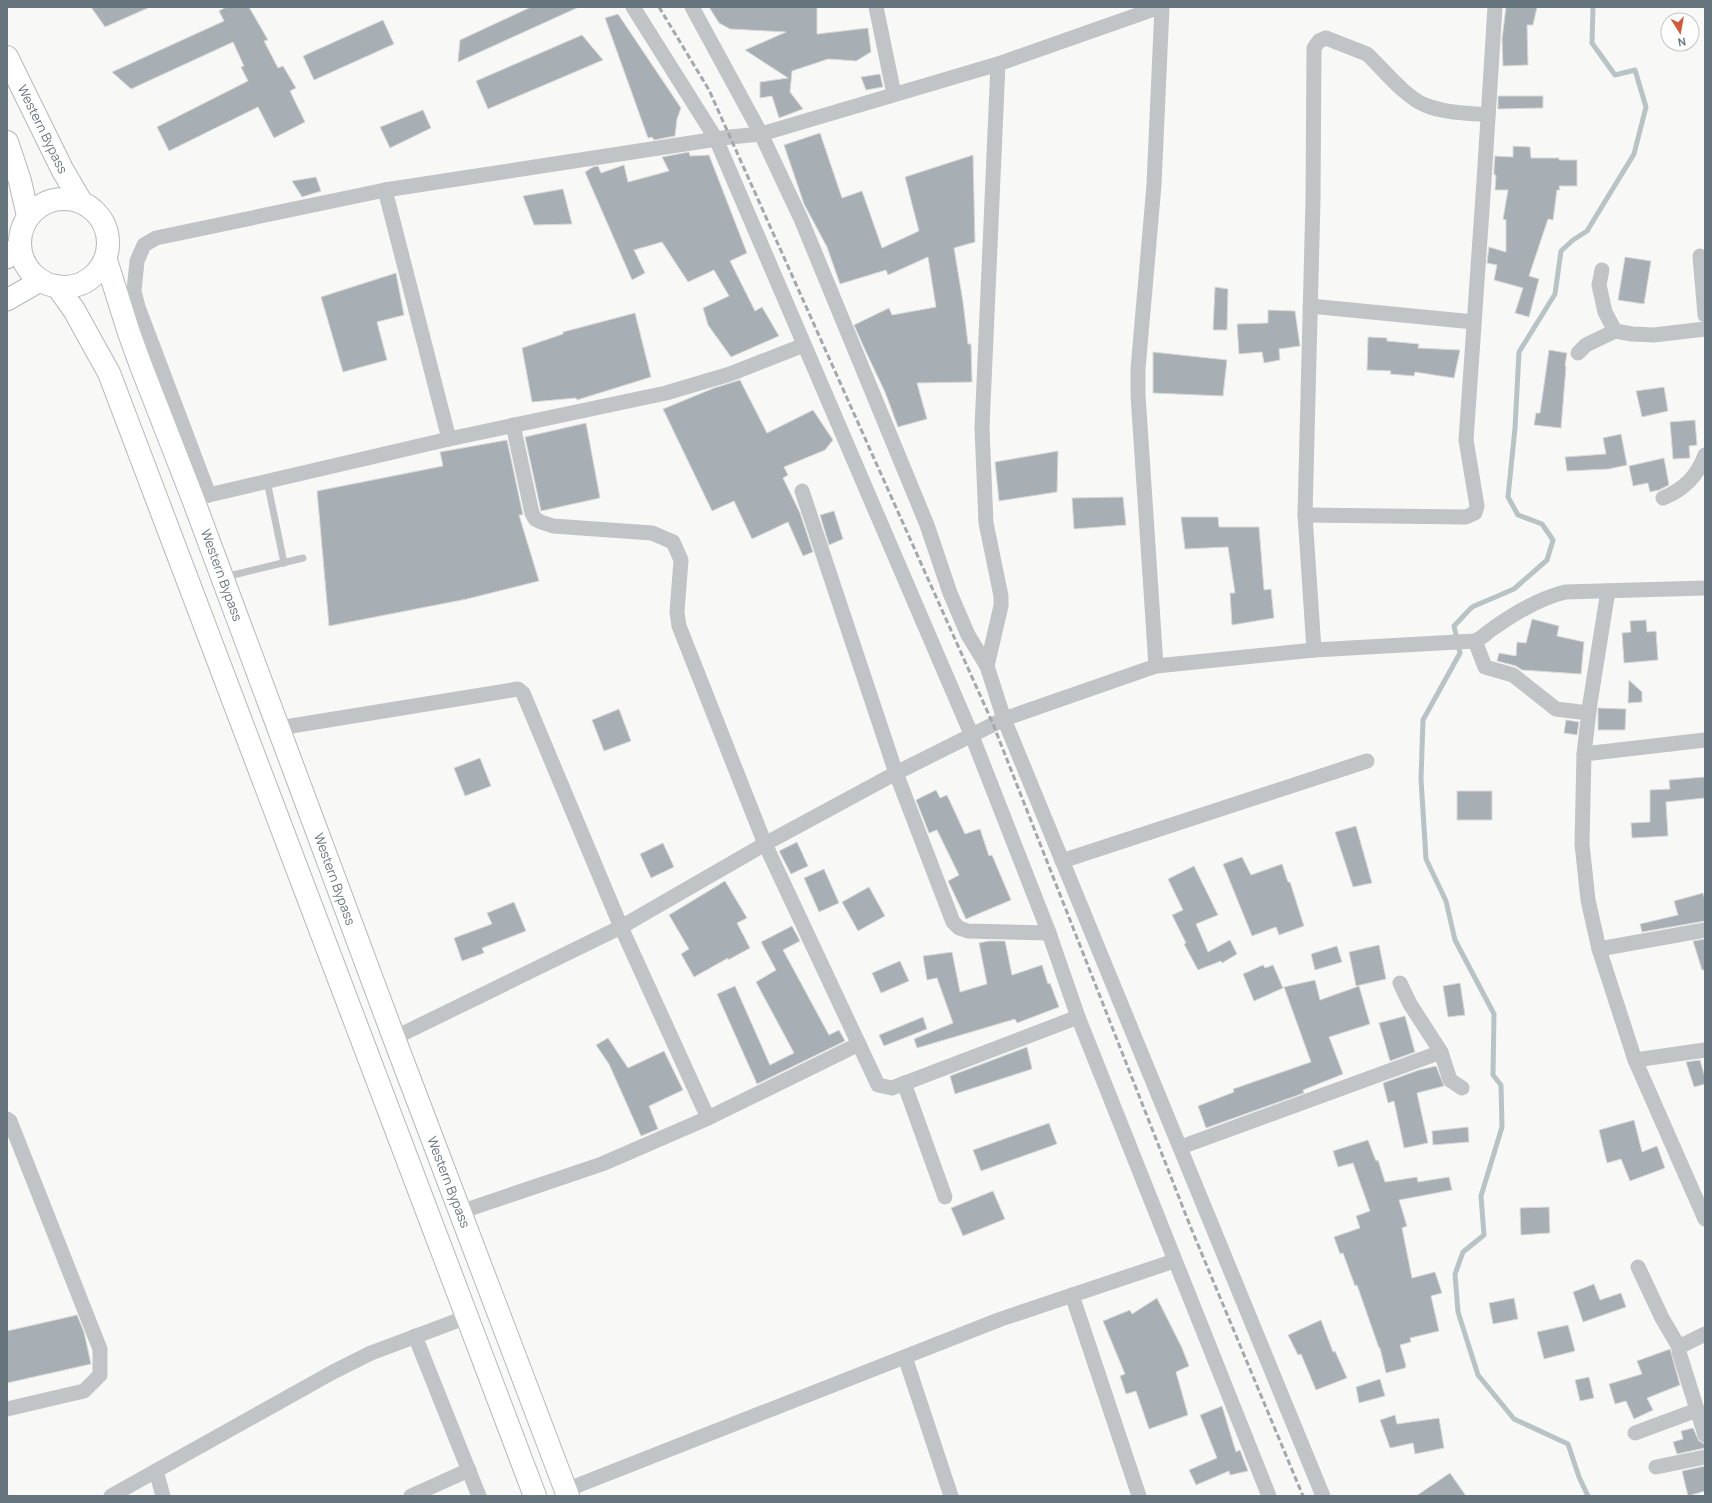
<svg xmlns="http://www.w3.org/2000/svg" width="1712" height="1503" viewBox="0 0 1712 1503" font-family="Manrope,sans-serif">
<style>
.lines{fill:none;stroke-linecap:round;stroke-linejoin:round}
.stream{stroke:#b8c3c6;stroke-width:5}
.building{fill:#a8afb4;stroke:#dadad8}
.secondary-casing{stroke:#b2b8bc;stroke-width:23}
.primary-casing{stroke:#b4b8bb;stroke-width:24}
.service{stroke:#c0c4c7;stroke-width:7}
.minor{stroke:#c0c4c7;stroke-width:15}
.secondary{stroke:#fff;stroke-width:21}
.primary{stroke:#fff;stroke-width:22}
.rail{stroke:#a2a8ad;stroke-width:3;stroke-dasharray:6 3;stroke-linecap:butt}
.labels{text-anchor:middle;stroke-width:4;stroke-linejoin:round;paint-order:stroke}
.street-label{font-size:13px;fill:#66747e;stroke:#fff}
</style>
<rect width="100%" height="100%" fill="#f8f8f6"/>
<g class="lines">
<!-- stream -->
<polyline class="stream" points="1588,1496 1579,1477 1568,1444 1514,1419 1478,1375 1458,1312 1455,1274 1463,1252 1484,1235 1481,1196 1502,1127 1501,1085 1493,1075 1494,1014 1455,940 1446,901 1426,859 1421,779 1423,720 1460,653 1454,626 1472,607 1514,589 1547,560 1553,540 1542,524 1518,515 1508,497 1515,428 1519,352 1555,294 1561,251 1573,240 1587,231 1634,154 1646,107 1635,70 1615,75 1592,43 1593,7"/>
</g>
<!-- building -->
<g class="building">
<polygon points="91,7 150,7 105,27"/>
<polygon points="226,7 249,7 268,40 264,41 278,68 283,66 296,88 290,91 305,122 274,138 258,107 169,151 157,127 248,81 241,67 244,66 233,42 131,89 112,72 224,21 219,11"/>
<polygon points="531,7 579,7 458,62 460,40"/>
<polygon points="709,7 817,7 817,34 868,28 871,52 856,61 828,59 792,71 790,92 803,109 779,118 772,96 760,98 760,82 788,78 745,50 786,32 730,29 719,23"/>
<polygon points="1506,7 1537,7 1533,25 1527,25 1528,65 1503,66 1502,39"/>
<polygon points="618,14 681,108 677,119 675,136 654,140 652,137 648,138 605,18"/>
<polygon points="383,20 394,44 314,80 303,56"/>
<polygon points="582,35 603,60 488,109 476,81"/>
<polygon points="880,74 883,87 866,90 861,77"/>
<polygon points="1498,96 1543,96 1543,108 1498,109"/>
<polygon points="423,110 431,128 390,148 380,127"/>
<polygon points="820,133 842,198 862,191 882,248 919,231 905,177 973,155 975,242 954,248 963,302 968,344 971,344 972,382 917,383 927,419 898,427 885,392 866,352 854,325 889,308 892,315 936,307 928,257 888,275 886,270 840,284 827,247 804,204 784,145"/>
<polygon points="1513,146 1530,147 1531,158 1559,158 1559,160 1577,160 1577,186 1559,186 1560,190 1557,190 1553,220 1548,219 1529,276 1539,279 1529,317 1515,313 1523,288 1494,280 1497,265 1487,263 1489,247 1506,252 1506,220 1503,219 1508,190 1495,190 1496,175 1494,175 1494,168 1495,156 1513,157"/>
<polygon points="689,152 690,156 709,155 747,253 730,261 755,311 762,307 779,336 731,357 708,325 703,308 729,296 714,270 688,282 662,242 634,250 645,273 632,280 585,172 593,167 598,166 601,173 624,165 628,182 669,171 662,157"/>
<polygon points="316,177 321,191 302,197 292,181"/>
<polygon points="563,189 572,224 534,225 523,196"/>
<polygon points="1625,257 1651,261 1644,304 1618,300"/>
<polygon points="396,273 404,315 377,322 387,360 343,372 321,297"/>
<polygon points="1215,287 1228,289 1227,330 1213,330"/>
<polygon points="1268,310 1295,311 1300,346 1279,349 1280,360 1264,363 1262,352 1239,354 1237,324 1268,323"/>
<polygon points="635,313 651,377 577,400 576,398 532,402 522,348 563,334 563,332"/>
<polygon points="1368,337 1387,338 1387,341 1419,344 1418,348 1460,350 1454,378 1415,372 1414,376 1390,374 1391,371 1367,370"/>
<polygon points="1549,350 1567,353 1565,366 1566,367 1561,428 1534,425 1536,413 1540,413"/>
<polygon points="1153,352 1227,360 1223,396 1153,393"/>
<polygon points="740,380 767,433 813,410 833,440 825,450 784,467 788,475 783,478 800,513 813,552 803,556 788,522 752,539 734,501 712,511 663,409 714,388"/>
<polygon points="1664,387 1668,411 1642,417 1636,391"/>
<polygon points="1695,420 1697,445 1689,446 1690,458 1673,459 1670,422"/>
<polygon points="586,423 600,498 541,511 525,437"/>
<polygon points="1621,434 1627,465 1609,469 1567,471 1565,457 1606,454 1603,438"/>
<polygon points="507,440 523,515 519,515 539,581 467,599 329,626 317,491 443,466 440,452"/>
<polygon points="1058,451 1057,492 999,501 995,462"/>
<polygon points="1664,458 1669,485 1659,490 1650,492 1648,483 1633,486 1629,466"/>
<polygon points="1123,497 1126,525 1074,529 1072,498"/>
<polygon points="834,511 843,539 829,545 820,515"/>
<polygon points="1181,517 1218,517 1219,527 1259,527 1264,590 1271,589 1274,618 1232,625 1230,593 1235,593 1228,547 1185,549"/>
<polygon points="1532,619 1559,626 1557,636 1584,642 1581,674 1522,670 1516,666 1497,661 1499,653 1516,656 1517,642 1526,643"/>
<polygon points="1646,620 1647,632 1656,631 1658,660 1624,663 1622,633 1631,632 1630,621"/>
<polygon points="1629,680 1642,692 1642,702 1628,703"/>
<polygon points="1598,708 1626,709 1625,730 1598,730"/>
<polygon points="619,709 631,741 604,751 592,720"/>
<polygon points="1566,720 1579,722 1577,735 1564,733"/>
<polygon points="480,758 491,786 465,796 454,768"/>
<polygon points="1705,777 1705,798 1666,802 1668,836 1632,838 1631,823 1650,822 1650,790 1670,789 1669,780"/>
<polygon points="936,790 940,798 947,795 965,834 980,829 989,856 992,855 1011,900 966,919 948,881 959,875 937,830 929,833 916,800"/>
<rect x="1457" y="791" width="35" height="29"/>
<polygon points="1356,826 1372,883 1353,887 1335,832"/>
<polygon points="797,842 808,866 791,874 779,851"/>
<polygon points="663,843 674,867 651,878 640,854"/>
<polygon points="1242,857 1251,875 1282,864 1288,882 1290,882 1304,926 1279,935 1276,927 1252,936 1223,864"/>
<polygon points="1194,866 1218,915 1196,924 1208,952 1230,940 1237,954 1222,963 1221,961 1198,970 1184,944 1186,943 1172,915 1183,910 1168,879"/>
<polygon points="824,869 839,903 819,912 804,878"/>
<polygon points="725,881 747,918 737,923 750,948 728,960 728,958 694,977 681,954 689,949 669,915"/>
<polygon points="869,887 885,916 858,931 842,902"/>
<polygon points="1703,893 1705,900 1705,921 1642,932 1640,924 1678,915 1674,901"/>
<polygon points="514,902 526,931 482,948 484,953 462,961 454,938 492,924 487,913"/>
<polygon points="792,926 800,941 783,950 829,1035 839,1030 845,1041 757,1084 717,994 735,986 770,1065 794,1053 756,982 776,970 761,942"/>
<polygon points="1705,939 1705,970 1702,970 1693,941"/>
<polygon points="989,941 1005,941 1012,975 1042,965 1048,984 1050,983 1059,1007 1017,1023 1015,1019 917,1048 914,1039 953,1023 937,978 927,980 923,956 952,952 960,992 987,984 979,943"/>
<polygon points="1379,945 1386,979 1356,986 1349,952"/>
<polygon points="1337,946 1342,962 1315,970 1311,954"/>
<polygon points="900,961 909,981 881,993 872,973"/>
<polygon points="1263,965 1265,968 1273,965 1283,988 1254,1001 1243,974"/>
<polygon points="1315,980 1320,1000 1359,986 1370,1024 1329,1037 1343,1074 1303,1090 1304,1093 1206,1128 1198,1106 1234,1092 1233,1089 1311,1062 1284,987"/>
<polygon points="1460,983 1465,1015 1448,1017 1443,986"/>
<polygon points="1405,1016 1415,1052 1390,1061 1379,1023"/>
<polygon points="923,1017 927,1029 884,1046 879,1035"/>
<polygon points="608,1038 628,1068 664,1051 683,1090 649,1106 658,1129 641,1136 609,1064 596,1045"/>
<polygon points="1027,1047 1032,1069 955,1094 950,1076"/>
<polygon points="1700,1060 1705,1077 1705,1084 1694,1087 1686,1062"/>
<polygon points="1436,1066 1444,1086 1417,1093 1428,1143 1404,1148 1394,1101 1388,1103 1383,1083 1419,1070"/>
<polygon points="1634,1120 1642,1152 1657,1146 1665,1168 1630,1181 1621,1159 1607,1163 1599,1130"/>
<polygon points="1049,1123 1057,1144 981,1171 973,1150"/>
<polygon points="1468,1127 1469,1142 1433,1145 1432,1131"/>
<polygon points="1368,1140 1376,1161 1378,1160 1385,1182 1417,1177 1418,1182 1449,1177 1452,1190 1399,1200 1407,1226 1402,1228 1412,1278 1435,1272 1442,1293 1431,1296 1439,1331 1410,1338 1411,1342 1400,1345 1406,1366 1405,1368 1386,1373 1380,1348 1379,1348 1357,1285 1355,1286 1343,1253 1340,1254 1334,1237 1360,1228 1356,1216 1370,1211 1353,1163 1338,1167 1333,1151"/>
<polygon points="993,1191 1005,1219 963,1236 951,1208"/>
<polygon points="1549,1207 1550,1233 1521,1235 1520,1208"/>
<polygon points="1594,1284 1600,1300 1621,1293 1626,1307 1583,1322 1573,1292"/>
<polygon points="1157,1298 1182,1348 1189,1366 1176,1372 1188,1415 1149,1429 1136,1391 1126,1394 1120,1376 1125,1374 1103,1321 1130,1310 1132,1314"/>
<polygon points="1514,1298 1518,1319 1493,1324 1489,1303"/>
<polygon points="77,1315 84,1332 91,1364 7,1383 7,1331"/>
<polygon points="1321,1320 1333,1352 1335,1351 1347,1378 1316,1390 1301,1354 1298,1355 1288,1335"/>
<polygon points="1568,1325 1575,1351 1544,1359 1537,1332"/>
<polygon points="1670,1349 1680,1385 1647,1398 1653,1410 1634,1419 1626,1401 1615,1404 1609,1384 1642,1374 1637,1361"/>
<polygon points="1589,1377 1594,1398 1580,1401 1575,1380"/>
<polygon points="1380,1379 1385,1396 1359,1403 1356,1387"/>
<polygon points="1222,1406 1236,1452 1240,1450 1248,1471 1230,1475 1229,1471 1196,1485 1189,1470 1217,1458 1200,1415"/>
<polygon points="1395,1415 1397,1424 1439,1418 1444,1448 1415,1454 1413,1443 1390,1448 1380,1420"/>
<polygon points="1693,1428 1699,1441 1705,1444 1705,1448 1677,1454 1673,1442 1683,1439 1681,1431"/>
<polygon points="1705,1466 1705,1491 1688,1496 1682,1471"/>
<polygon points="1450,1473 1466,1496 1416,1496"/>
</g>
<g class="lines">
<!-- secondary casing -->
<g class="secondary-casing">
<g id="secondary">
<polyline points="7,258 18,246"/>
<polyline points="7,300 40,281"/>
</g>
</g>
<!-- primary casing -->
<g class="primary-casing">
<g id="primary">
<polyline points="7,57 62,169 80,200"/>
<polyline points="7,142 20,181 28,216"/>
<circle cx="64" cy="243" r="44"/>
<polyline points="106,260 129,333 141,366 193,499 394,1038 568,1496"/>
<polyline points="57,286 74,310 109,373 535,1496"/>
</g>
</g>
<!-- service -->
<g class="service">
<polyline points="267,481 284,563"/>
<polyline points="225,577 303,558"/>
</g>
<!-- minor -->
<g class="minor">
<polyline points="633,7 716,139 972,736 1049,933 1078,1017 1269,1496"/>
<polyline points="692,7 761,134 801,219 927,525 950,593 968,635 987,666"/>
<polyline points="876,7 894,94"/>
<polyline points="998,64 982,428 986,523 1001,596 1001,606 987,666 1004,719 1323,1496"/>
<polyline points="385,190 449,439"/>
<polyline points="1700,256 1705,315"/>
<polyline points="1602,270 1599,285 1605,312 1615,331"/>
<polyline points="1310,306 1474,322"/>
<polyline points="1578,353 1586,345 1615,331 1632,334 1654,335 1705,329"/>
<polyline points="513,425 532,513 535,519 541,522 553,526 652,533 673,542 681,560 677,612 679,626 765,844 878,1085 892,1088 1078,1017"/>
<polyline points="802,491 896,773 953,922 959,928 968,931 1049,933"/>
<polyline points="209,495 138,307 134,291 137,261 144,245 156,238 385,190 730,137 761,134 998,64 1160,7"/>
<polyline points="200,497 449,439 666,393 730,374 804,345"/>
<path d="M1663,498C1683,490 1698,475 1705,455"/>
<polyline points="1305,515 1466,517 1475,513 1477,506 1466,440 1484,181 1495,7"/>
<polyline points="1608,591 1590,703 1584,754 1582,844 1588,900 1599,949 1635,1060 1705,1219"/>
<polyline points="1475,641 1485,667 1513,675 1556,709 1588,713"/>
<path d="M1314,650L1305,515L1313,200L1314,48L1319,41L1326,38L1367,54C1382,68 1406,98 1425,105C1444,113 1468,113 1488,115"/>
<polyline points="1156,666 1138,395 1138,369 1154,185 1162,7"/>
<polyline points="279,728 518,689 523,693 621,927 708,1118"/>
<polyline points="1584,754 1705,740"/>
<polyline points="1062,861 1367,761"/>
<polyline points="1599,949 1705,930"/>
<polyline points="1400,983 1410,1004 1441,1052 1450,1080 1462,1088"/>
<path d="M394,1038L621,927L765,844L896,773L1004,719L1156,666L1314,650L1475,641C1483,638 1487,632 1495,627C1515,613 1541,598 1565,592L1705,588"/>
<polyline points="1635,1060 1705,1050"/>
<polyline points="904,1083 945,1197"/>
<polyline points="7,1119 10,1121 100,1349 100,1375 84,1391 7,1409"/>
<polyline points="1181,1147 1441,1052"/>
<polyline points="460,1212 602,1164 708,1118 859,1044"/>
<polyline points="1638,1267 1662,1318 1679,1347 1679,1352 1705,1435"/>
<polyline points="1072,1295 1139,1496"/>
<polyline points="415,1336 479,1496"/>
<polyline points="1679,1347 1705,1334"/>
<polyline points="905,1357 951,1496"/>
<polyline points="1635,1433 1697,1410"/>
<polyline points="1656,1467 1705,1457"/>
<polyline points="156,1471 163,1496"/>
<polyline points="566,1490 1001,1319 1174,1261"/>
<polyline points="111,1496 333,1372 371,1353 467,1317"/>
<polyline points="411,1496 469,1470"/>
</g>
<!-- secondary -->
<use href="#secondary" class="secondary"/>
<!-- primary -->
<use href="#primary" class="primary"/>
<!-- rail -->
<polyline class="rail" points="659,7 709,90 993,724 1191,1228 1303,1496"/>
</g>
<g class="labels">
<!-- street labels -->
<g class="street-label">
<text transform="translate(43 129) rotate(64)" y="5">Western Bypass</text>
<text transform="translate(222 575) rotate(70)" y="5">Western Bypass</text>
<text transform="translate(335 879) rotate(70)" y="5">Western Bypass</text>
<text transform="translate(449 1182) rotate(69)" y="5">Western Bypass</text>
</g>
</g>
<!-- border -->
<rect width="1712" height="1503" fill="none" stroke="#66747e" stroke-width="16"/>
<!-- north arrow -->
<g transform="translate(1680 32) rotate(169)"><circle r="19" fill="#ffffff" stroke="#c2c7cb"/>
<path d="M0-3L7 15L0 10L-7 15Z" fill="#d4593a"/>
<text y="-6" font-size="11" font-weight="bold" text-anchor="middle" fill="#66747e">N</text>
</g>
</svg>
